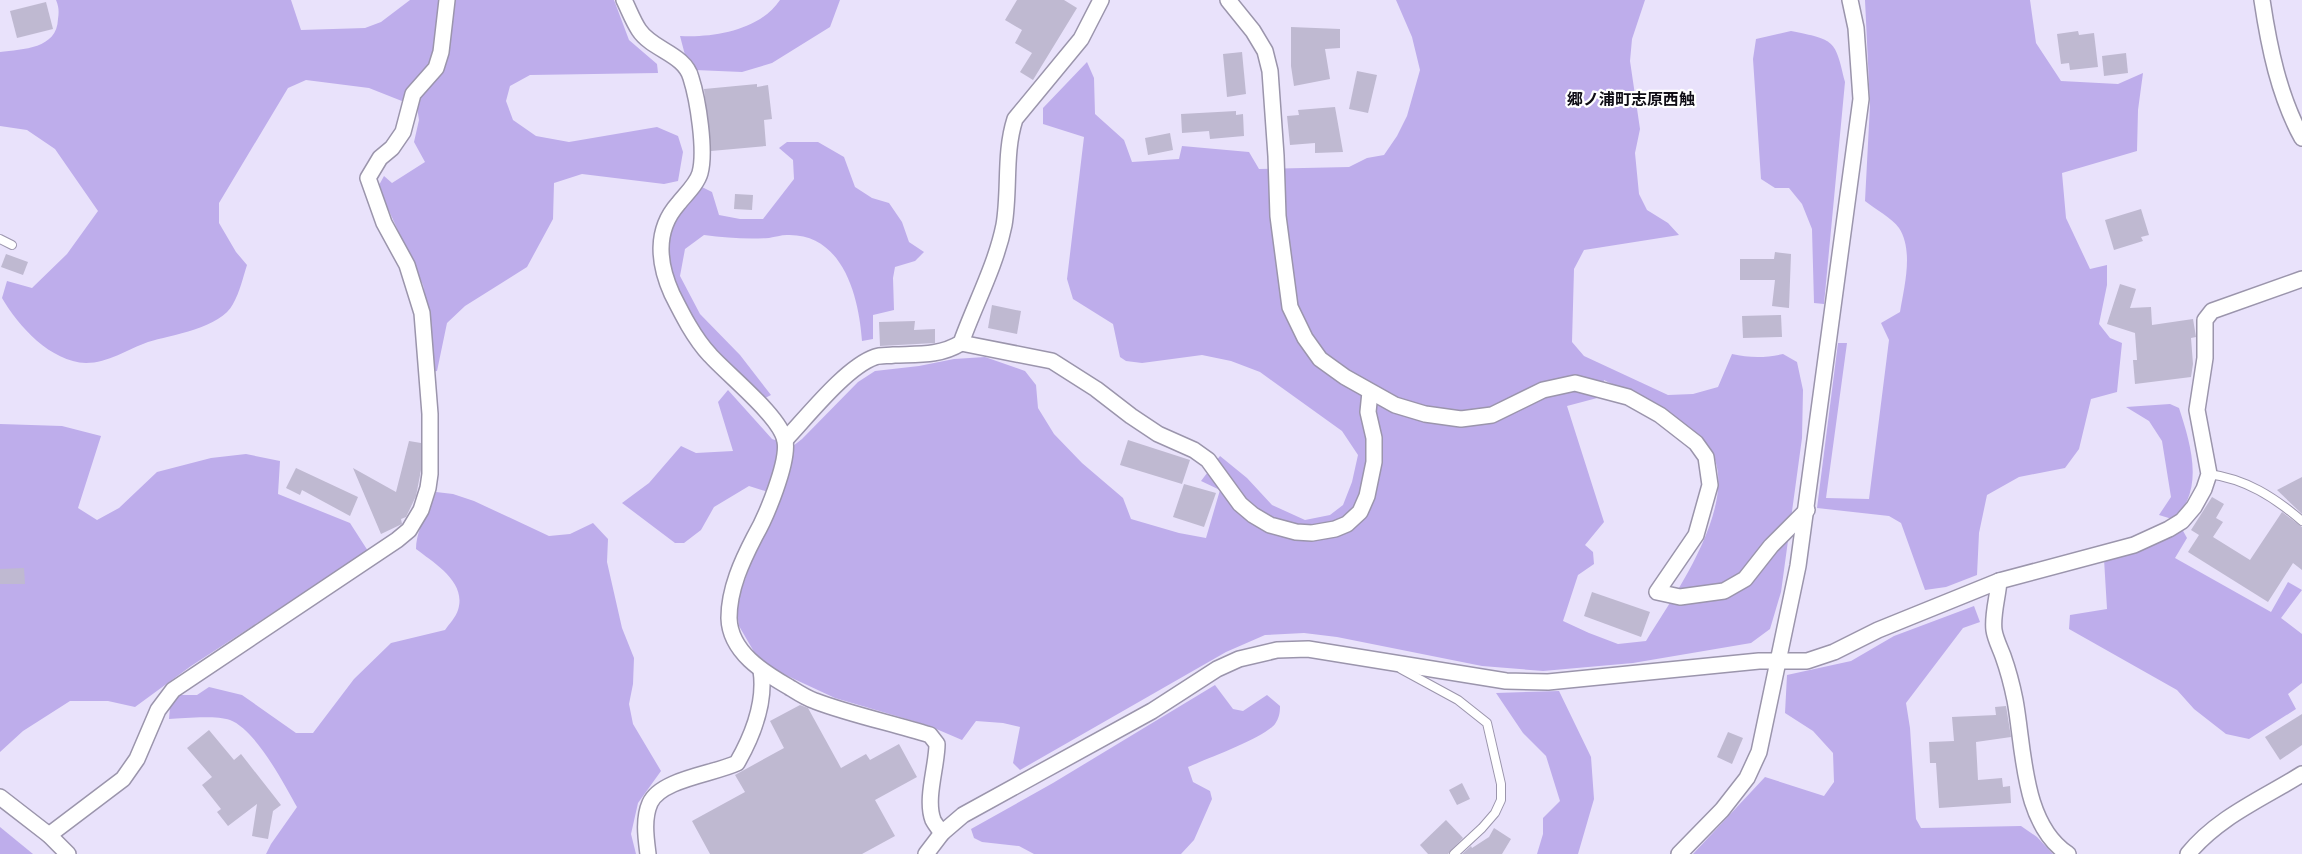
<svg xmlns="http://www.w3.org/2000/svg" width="2302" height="854" viewBox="0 0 2302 854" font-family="Montserrat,'Noto Sans JP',sans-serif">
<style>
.green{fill:#beadeb;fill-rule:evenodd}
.building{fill:#bfb9d1}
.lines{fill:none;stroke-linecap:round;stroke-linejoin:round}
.lane-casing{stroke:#9b95ac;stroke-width:10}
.street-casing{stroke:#9b95ac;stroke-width:18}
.lane{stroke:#fff;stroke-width:8}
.street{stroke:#fff;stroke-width:15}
.labels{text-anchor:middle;stroke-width:4.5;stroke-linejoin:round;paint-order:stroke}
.quarter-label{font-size:16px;font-weight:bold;fill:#0f0d15;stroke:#fff}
</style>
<rect width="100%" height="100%" fill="#e9e2fb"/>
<!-- green -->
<g class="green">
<path d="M56,0H291L301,30L365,28L381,22L410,0H614L629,40L657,64L658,73L530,75L510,86L506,101L513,120L536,136L569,142L657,127L678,136L683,152L678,181L664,184L582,174L554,183L553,219L527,267L465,306L447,323L437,371L430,372L429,314L423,285L378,187L384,176L392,183L425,162L414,142L419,120L417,107L369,88L306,80L288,88L219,203V223L236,252L247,265C243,277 240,292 233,304C221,328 171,335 148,342C128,349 108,363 86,363C51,362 18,326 2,298L7,281L32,288L67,254L98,211L55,149L27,130L0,126V52C23,49 57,49 58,19C59,12 59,7 56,0Z"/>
<path d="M780,0H840L830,27L772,63L742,72L695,70L685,55L680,36C714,38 760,30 780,0Z"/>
<path d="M1396,0H1645L1632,39L1630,61L1640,129L1635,153L1639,194L1647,210L1668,223L1679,235L1584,250L1574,269L1572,342L1584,356L1668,395L1693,394L1718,387L1732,354C1749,358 1766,358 1783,354L1797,362L1803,390L1802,438L1781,592L1770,629L1751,643L1633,663L1543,671L1482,666L1337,637L1304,633L1265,635L1226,652L1020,770L1013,763L1020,727L1003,723L976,721L962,740L927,725L835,698L779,672L757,657L739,626L736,605L751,563L766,533L781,496L749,486L714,507L701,530L684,543H675L622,503L649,483L681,446L696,453L733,451L718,402L728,390L772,439L793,446L802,439L858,382L875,371L919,366L954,359L985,357L1025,371L1036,385L1038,408L1054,434L1082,463L1123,498L1131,519L1179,533L1206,538L1220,490L1201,481L1220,456L1247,478L1272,505L1305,520L1330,515L1343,505L1352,482L1358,455L1342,431L1260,372L1231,361L1202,355L1142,363L1126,361L1120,357L1113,324L1073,299L1067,279L1084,137L1043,124V108L1087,62L1094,78L1095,114L1124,140L1132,162L1179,159L1182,146L1249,152L1259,169L1349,167L1367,158L1384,155L1397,136L1407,116L1420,70L1412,37ZM1604,380C1628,392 1693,423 1707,444C1746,497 1674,595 1646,641L1618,644L1589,633L1563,621L1578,575L1594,564L1593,552L1585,545L1604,522L1567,406L1601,397Z"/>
<path d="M1865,0H2030L2036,43L2061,81L2118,84L2143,73L2138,110L2137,151L2062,173L2066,218L2090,269L2107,265V285L2099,324L2110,338L2122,343L2117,392L2091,399L2079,449L2065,468L2019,477L1987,495L1979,533L1977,575L1946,587L1925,590L1901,523L1889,516L1817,508L1838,343H1847L1826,498L1869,499L1889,340L1881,323L1900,312C1904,287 1914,251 1899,228C1892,218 1875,209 1865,201L1870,105Z"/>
<path d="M1791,31C1835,40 1835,39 1845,82L1824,304L1814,303L1812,229L1802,204L1789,188H1775L1761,179L1753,59L1756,39Z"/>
<path d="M787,142H818L844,157L855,187L872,198L889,203L902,222L909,242L924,252L915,261L895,267L893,278L894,310L873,315V339L862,341C859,297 843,233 787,235C781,235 775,237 769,238C746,239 726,238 704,235L685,249L680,276L700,314L740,355L771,395L765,398C745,377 722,358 704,335C698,327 693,317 688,309C661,262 658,225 702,187L712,192L719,215L740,219H763L794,179L793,160L779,148Z"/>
<path d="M2170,404L2179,408C2188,436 2200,472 2187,501C2184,507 2177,514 2172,519L2159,515L2171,497L2162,441L2149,421L2126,407Z"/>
<polygon points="0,424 62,426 101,436 78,508 97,520 119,508 157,472 211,458 246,454 280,461 278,494 350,523 368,551 191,666 135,707 108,701 70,701 23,731 0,752"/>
<path d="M436,492L453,494L474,501L549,536L570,534L593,523L608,539L607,562L622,628L634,658L633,684L629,704L633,724L661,771L638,803L631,834L636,854H266L271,844L297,807C284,784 256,730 230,720C216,715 184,718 169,719L170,707L180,695H197L209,687L242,695L296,733H313L354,679L391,643L445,630C449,624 456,617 458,610C467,582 434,563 416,549C416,529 429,511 436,492Z"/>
<polygon points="2182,529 2187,538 2175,558 2271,612 2288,582 2302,590 2281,618 2302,634 2302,683 2288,694 2296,709 2249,739 2226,734 2194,709 2177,690 2069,629 2070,615 2107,609 2104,559"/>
<polygon points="1974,606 1980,622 1963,628 1906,703 1910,728 1916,819 1921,828 2021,826 2037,837 2053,854 1693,854 1765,777 1824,796 1834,782 1833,753 1813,731 1785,713 1787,675 1851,661 1894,636"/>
<path d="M1215,685L1233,709L1243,711L1267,695L1280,706C1280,713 1279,718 1275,724C1264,738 1206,759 1188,767L1193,782L1210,791L1212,799L1194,840L1181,854H1034L1019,846L982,842L974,838L971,829L1053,783Z"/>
<polygon points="1559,691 1591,757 1594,799 1578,854 1537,854 1543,834 1543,818 1560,801 1546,756 1523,733 1496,693"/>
<polygon points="0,827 33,854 0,854"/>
</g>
<!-- building -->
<g class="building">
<polygon points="1017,0 1064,0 1077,8 1033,80 1020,72 1032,53 1015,43 1022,30 1005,20"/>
<polygon points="46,2 53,29 17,38 10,11"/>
<polygon points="1291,27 1340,29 1340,48 1325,49 1330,79 1294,86 1291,66"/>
<polygon points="2078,31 2079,35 2094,33 2098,67 2070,70 2069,63 2061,64 2057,34"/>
<polygon points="1242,52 1246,94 1227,97 1223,54"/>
<polygon points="2126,53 2128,73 2104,76 2102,56"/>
<polygon points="1357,71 1377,75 1368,113 1349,109"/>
<polygon points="757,84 757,87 768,85 772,119 764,120 766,146 711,151 704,89"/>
<polygon points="1335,107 1343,152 1315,153 1315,143 1290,145 1287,116 1299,115 1298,110"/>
<polygon points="1236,111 1236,115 1243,114 1244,136 1210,139 1209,131 1182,133 1181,114"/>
<polygon points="1170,133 1173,150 1148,155 1145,138"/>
<polygon points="735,194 753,195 752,210 734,209"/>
<polygon points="2141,209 2149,235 2141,237 2143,241 2114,250 2105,220"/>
<polygon points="1775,252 1791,254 1789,308 1772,306 1775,280 1740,280 1740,259 1774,259"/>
<polygon points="6,254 28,262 23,275 1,267"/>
<polygon points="2120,284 2136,289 2130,308 2151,307 2152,325 2193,319 2196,337 2191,338 2193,364 2191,377 2135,384 2133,360 2137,360 2135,333 2107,324"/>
<polygon points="992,305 1021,311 1017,334 988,328"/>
<polygon points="1781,315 1782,337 1743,338 1742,316"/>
<polygon points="915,321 914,330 935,329 935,343 880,346 879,322"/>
<polygon points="1128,440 1190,460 1182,484 1120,465"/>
<polygon points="409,441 421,443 421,470 416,496 406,517 401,519 402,524 381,534 353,468 396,492"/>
<polygon points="296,468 358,497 350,516 302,490 300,495 286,488"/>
<polygon points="2302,477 2302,514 2277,490"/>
<polygon points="1184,484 1216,493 1204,527 1173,517"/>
<polygon points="2212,497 2224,504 2216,518 2223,522 2213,537 2250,560 2282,512 2302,527 2302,570 2293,563 2268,602 2188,552 2199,535 2191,530"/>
<polygon points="24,568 25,584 0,584 0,569"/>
<polygon points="1592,592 1650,612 1641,637 1584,616"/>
<polygon points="800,705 808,708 841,768 866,754 870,760 899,744 917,777 875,800 895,836 862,854 710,854 692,821 745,792 735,775 784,748 770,721"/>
<polygon points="2006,706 2011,737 1976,742 1978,780 2002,778 2003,787 2010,786 2011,803 1939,808 1936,763 1930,763 1929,742 1954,741 1952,717 1996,715 1995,707"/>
<polygon points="2302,714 2302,745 2280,760 2265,737"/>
<polygon points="209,730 234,760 241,754 281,805 273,811 268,839 252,836 257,804 228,826 217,812 221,809 202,785 212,777 187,748"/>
<polygon points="1728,732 1743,738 1732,764 1717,757"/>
<polygon points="1462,783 1470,799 1457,805 1449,790"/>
<polygon points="1446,820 1463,838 1448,854 1428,854 1420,845"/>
<polygon points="1494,828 1511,839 1502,854 1462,854 1471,846 1472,848 1489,837"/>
</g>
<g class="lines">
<!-- lane casing -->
<g class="lane-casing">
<g id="lane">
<polyline points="0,239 12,245"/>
<path d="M2209,474C2246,479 2274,497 2302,521"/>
<polyline points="1401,669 1458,700 1487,723 1501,784 1501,800 1495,813 1482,828 1454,854"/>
</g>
</g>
<!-- street casing -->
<g class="street-casing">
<g id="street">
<path d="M624,0C629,10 633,21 639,30C652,50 685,54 691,78C698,100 706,151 700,173C697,184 685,195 678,204C655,230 658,263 672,294C682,314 694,338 710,355C728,375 781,417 785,441C789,462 766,517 755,536C742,561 729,589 729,618C730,652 763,672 789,687C797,692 806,698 815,701C852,715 892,723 930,735L937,744C937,766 925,799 933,820C935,824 939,829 942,833"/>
<polyline points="1228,0 1253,31 1265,51 1270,71 1276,156 1278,216 1290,307 1305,338 1320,359 1345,377 1395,405 1425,414 1461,419 1492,415 1543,390 1575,383 1628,397 1660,415 1696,443 1706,457 1710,485 1696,535 1657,592 1680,597 1724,591 1745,579 1771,546 1807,510"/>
<path d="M2262,0C2269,47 2279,96 2302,138"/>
<polyline points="961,343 1052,361 1096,389 1131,416 1158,434 1194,450 1208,460 1240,504 1253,515 1270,525 1296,532 1312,533 1335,529 1347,524 1360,512 1367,496 1374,462 1374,438 1368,412 1370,392"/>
<path d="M785,440C807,417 846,367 875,357C881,355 888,356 894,355C918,354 940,356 961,343C975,304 996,265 1004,225C1010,190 1004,153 1015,119L1081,39L1101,0"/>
<path d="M1999,581C1998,596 1992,615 1994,630C1995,638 2000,648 2003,656C2008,670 2012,685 2015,700C2024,748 2022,824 2068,854"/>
<polyline points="0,797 49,835 68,854"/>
<polyline points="49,835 123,779 137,759 158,710 173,690 397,540 409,530 421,510 428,488 430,474 430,414 422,313 407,265 384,223 368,178 380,158 392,148 403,132 413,94 436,68 441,52 447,0"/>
<path d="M648,854C646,838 643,819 650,803C661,779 714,774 737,763C753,735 766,702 761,670"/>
<polyline points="926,854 942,833 963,815 1152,711 1217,669 1239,659 1277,650 1308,649 1506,681 1548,682 1759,661 1807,661 1834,652 1878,630 1999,581 2134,545 2169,529 2182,521 2194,507 2204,489 2209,474 2197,410 2205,358 2205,320 2212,311 2302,279"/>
<polyline points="1679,854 1722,810 1747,778 1759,752 1798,566 1861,99 1856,28 1850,0"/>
<path d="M2188,854C2218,817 2262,799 2302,774"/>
</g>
</g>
<!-- lane -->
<use href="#lane" class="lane"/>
<!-- street -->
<use href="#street" class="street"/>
</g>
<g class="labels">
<!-- quarter labels -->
<g class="quarter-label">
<text x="1631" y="105">郷ノ浦町志原西触</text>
</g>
</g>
</svg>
